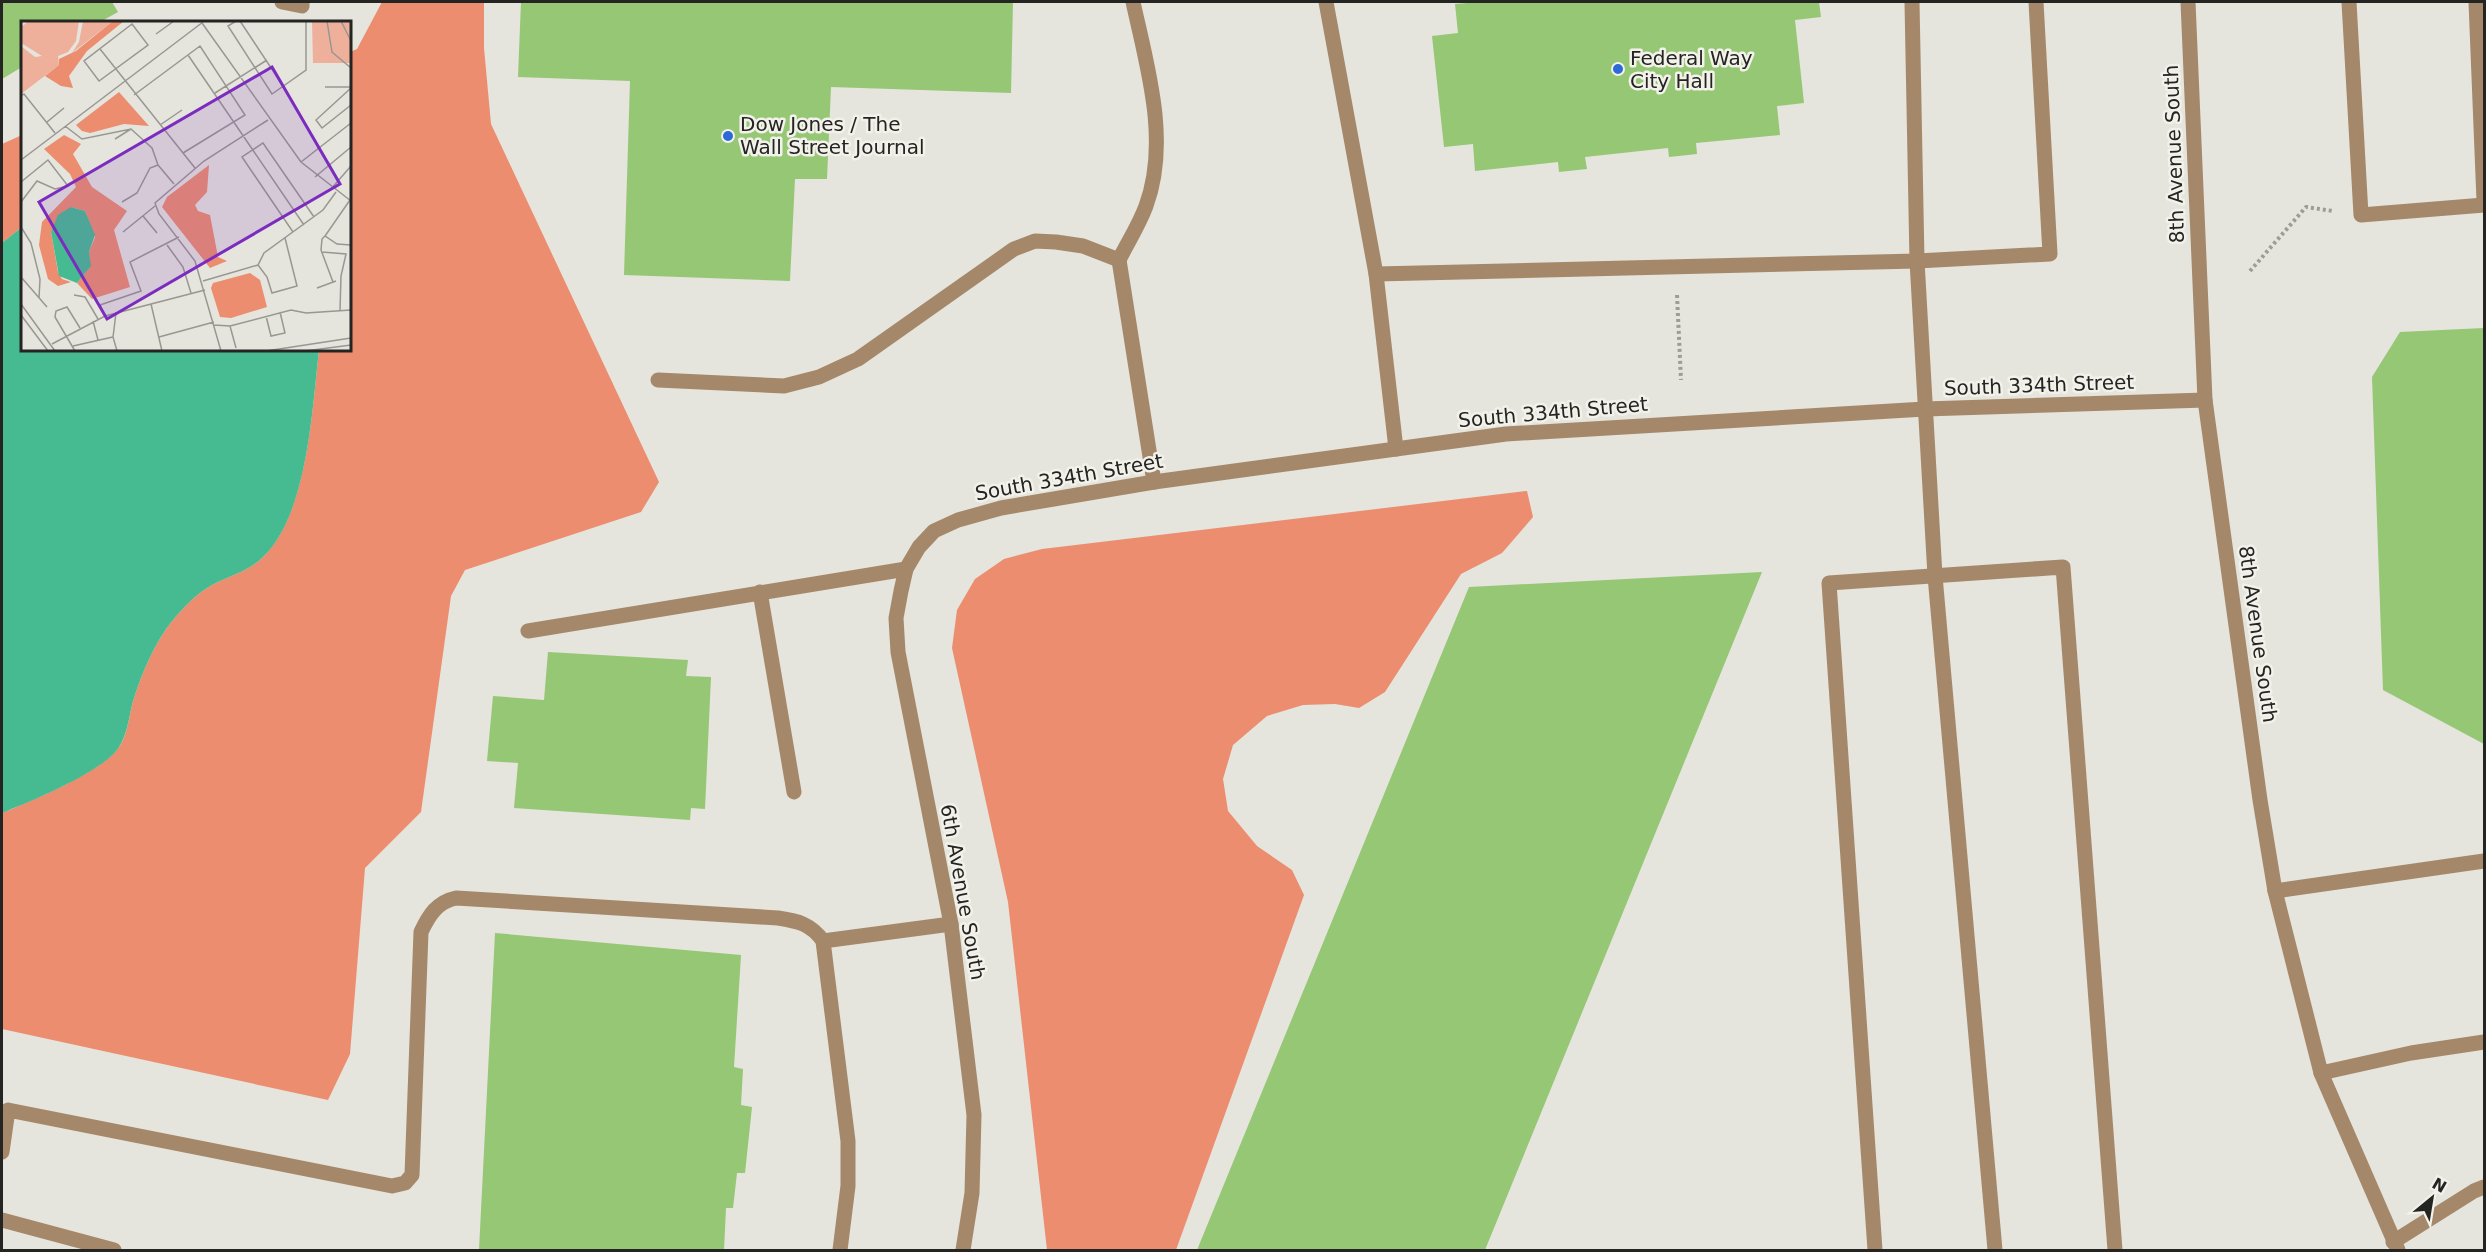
<svg xmlns="http://www.w3.org/2000/svg" width="2486" height="1252" viewBox="0 0 2486 1252" font-family="'DejaVu Sans',sans-serif">
<style>
.forest{fill:#eb8d6e}
.water{fill:#46bb91}
.building{fill:#95c774}
.lines{fill:none;stroke-linecap:round;stroke-linejoin:round}
.path{stroke:#9d9d98;stroke-width:4;stroke-dasharray:3 3;stroke-linecap:butt}
.service{stroke:#a48869;stroke-width:15}
.minor{stroke:#a48869;stroke-width:15}
.poi-dot{fill:#2d6ad7;stroke:#f2f1ea;stroke-width:2}
.labels{text-anchor:middle;stroke-width:5;stroke-linejoin:round;paint-order:stroke}
.poi-label{font-size:20px;fill:#242422;stroke:#f2f1ea;text-anchor:start}
.street-label{font-size:20px;fill:#242422;stroke:#f2f1ea}
.inset-road{fill:none;stroke:#989792;stroke-width:1.5}
.view{fill:#7b2cbf;fill-opacity:0.15;stroke:#7b2cbf;stroke-width:3}
.inset-edge{fill:none;stroke:#242422;stroke-width:3}
</style>
<rect width="100%" height="100%" fill="#e5e4dd"/>
<!-- forest -->
<g class="forest">
<path d="M382,2H484V48L491,124L659,482L641,512L465,570L451,596L421,812L365,868L350,1054L328,1100L2,1029V813C31,801 102,772 119,747C129,733 129,711 135,695C142,673 153,648 166,629C178,613 194,595 212,585C229,576 249,571 263,557C308,513 312,409 319,350H350V52L357,49Z"/>
<polygon points="22,135 22,227 2,243 2,144"/>
<polygon points="1527,491 1533,517 1502,553 1461,574 1385,692 1359,708 1335,704 1303,705 1267,716 1233,745 1223,779 1228,811 1257,846 1292,870 1304,895 1176,1250 1047,1250 1008,902 952,648 957,610 975,579 1004,559 1042,549"/>
</g>
<!-- water -->
<path class="water" d="M22,227V350H319C312,409 308,514 263,557C249,571 229,576 212,585C194,595 178,613 166,629C153,648 142,673 135,695C129,711 129,732 119,747C105,771 29,802 2,813V243Z"/>
<!-- building -->
<g class="building">
<polygon points="2,2 112,2 118,12 100,22 22,22 22,67 2,79"/>
<polygon points="521,2 1013,2 1011,93 831,87 827,179 795,179 790,281 624,275 630,81 518,77"/>
<polygon points="1480,2 1819,2 1821,17 1795,20 1804,103 1777,106 1780,135 1696,143 1697,154 1669,157 1668,148 1585,157 1587,169 1559,172 1558,162 1475,171 1473,144 1444,147 1432,36 1458,33 1455,4"/>
<polygon points="2484,328 2484,744 2383,690 2372,377 2400,332"/>
<polygon points="1762,572 1485,1250 1197,1250 1469,587"/>
<polygon points="548,652 688,660 686,676 711,677 705,809 691,808 690,820 514,808 518,763 487,761 493,696 544,700"/>
<polygon points="495,933 741,955 734,1067 743,1069 741,1105 752,1107 745,1173 737,1173 733,1208 726,1208 724,1250 479,1250"/>
</g>
<g class="lines">
<!-- path -->
<g class="path">
<polyline points="2250,271 2306,207 2333,211"/>
<polyline points="1677,295 1681,380"/>
</g>
<!-- service -->
<g class="service">
<polyline points="282,2 302,6 302,2"/>
<polyline points="1326,2 1376,274 1396,449"/>
<polyline points="1912,2 1917,261 1935,576 1995,1250"/>
<polyline points="2349,2 2361,215 2484,205"/>
<polyline points="2476,2 2484,201"/>
<polyline points="1119,260 1154,482"/>
<polyline points="1376,274 1917,261 2050,254 2036,2"/>
<path d="M658,380L784,386L819,377L858,359L1014,249L1035,241L1056,242L1083,246L1119,260C1128,242 1139,225 1146,206C1170,141 1147,66 1133,2"/>
<polyline points="760,592 794,792"/>
<polyline points="528,631 906,569"/>
<polyline points="2275,891 2484,861"/>
<polyline points="823,941 951,924"/>
<polyline points="2321,1073 2411,1053 2484,1042"/>
<path d="M2,1152L8,1110L392,1186L405,1183L412,1175L421,932C429,915 437,902 456,898L778,918C798,921 811,924 823,941L848,1141V1186L840,1250"/>
<polyline points="2,1220 114,1250"/>
<polyline points="2393,1242 2474,1191 2484,1187"/>
<polyline points="1875,1250 1829,583 2063,567 2115,1250"/>
</g>
<!-- minor -->
<g class="minor">
<polyline points="2188,2 2205,400 2260,800 2275,891 2321,1073 2398,1250"/>
<polyline points="963,1250 972,1193 974,1115 951,924 898,652 896,618 901,591 906,569 919,547 934,531 958,520 1001,508 1154,482 1506,434 1925,409 2205,400"/>
</g>
</g>
<!-- markers -->
<g class="poi-dot">
<circle cx="1618" cy="69" r="6"/>
<circle cx="728" cy="136" r="6"/>
</g>
<g class="labels">
<!-- poi labels -->
<g class="poi-label">
<text x="1630" y="65">Federal Way<tspan x="1630" dy="23">City Hall</tspan></text>
<text x="740" y="131">Dow Jones / The<tspan x="740" dy="23">Wall Street Journal</tspan></text>
</g>
<!-- street labels -->
<g class="street-label">
<text transform="translate(2174 154) rotate(-92)" y="7">8th Avenue South</text>
<text transform="translate(2039 385) rotate(-2)" y="7">South 334th Street</text>
<text transform="translate(1553 412) rotate(-5)" y="7">South 334th Street</text>
<text transform="translate(1069 477) rotate(-10)" y="7">South 334th Street</text>
<text transform="translate(2258 634) rotate(82)" y="7">8th Avenue South</text>
<text transform="translate(963 892) rotate(80)" y="7">6th Avenue South</text>
</g>
</g>
<!-- overview -->
<g transform="translate(21 21)">
<rect width="330" height="330" fill="#e5e4dd"/>
<path d="M8,0H58L55,20L47,31L37,35L38,44L0,73V25L14,36L21,35L0,22V6ZM62,0H92L51,32L58,21ZM291,0H330V42H292Z" fill="#eeb09b"/>
<path d="M92,0H103L66,30L48,55L52,67L40,65L24,55L38,44V38L55,30ZM98,71L128,105L103,103L69,112L61,110L55,104ZM43,114L60,123L52,133L71,166L106,190L93,209L109,266L71,278L56,262L69,246L68,231L74,216L64,190L50,186L30,211L37,251L41,258L50,261L37,265L27,258L18,224L21,201L55,166L49,153L23,128ZM188,144L186,171L174,184L177,190L189,194L197,236L206,240L189,247L141,186L146,176ZM229,252L239,259L246,286L210,297L199,296L190,267L192,262Z" fill="#eb8d6e"/>
<path d="M50,186L64,190L74,214L68,231L70,245L56,262L38,255L30,211L37,194Z" fill="#46bb91"/>
<path class="inset-road" d="M215,0L207,5L251,73L285,49V0M219,0L262,65M306,0L311,31L330,47M320,0L330,20M181,2L280,141L330,180M111,3L127,24L78,60L63,40ZM135,13L153,0M79,28L174,147M167,34L283,204M304,66H330M330,67L295,99L301,107L330,84M194,72L246,39M113,74L179,25L224,94L162,132M0,75L3,73L34,112M26,101L43,87M139,104L161,89M44,105L61,118L110,108L131,127L137,144L129,147L116,172L101,181M94,118L110,108M0,139L182,1M280,141L330,102M137,144L153,163M294,156L330,126M0,161L27,139L47,165L34,168L16,160L0,181M310,168L330,145M122,195L136,212M0,206L10,222L19,258L18,277M102,211L134,185M272,211L221,136L242,122L293,196M304,215L329,179M146,224L162,246L170,272M301,231L325,233L320,255L319,289M237,244L246,256L251,272L276,265L264,217M0,256L26,286M182,260L237,244L243,232L302,189L315,171M312,261L300,229L301,218L304,215L316,223L330,224M296,267L315,260M53,274L64,276L77,298M0,283L34,330M130,283L141,330M0,294L27,330M84,295L79,284L120,270L109,241L158,216M245,295L250,315L264,312L259,291M72,300L77,319M193,304L209,305L215,327M209,305L270,289L285,292L330,289M92,316L95,292M138,316L193,301M31,323L84,295L184,269M52,325L92,316L96,330M54,330L34,296L35,290L46,286L59,307M200,330L174,240L138,193L134,182L183,140L247,99M245,330L330,317M284,330L330,324"/>
<path class="view" d="M251,46L319,163L86,298L18,181Z"/>
<rect width="330" height="330" class="inset-edge"/>
</g>
<!-- border -->
<rect width="2486" height="1252" fill="none" stroke="#242422" stroke-width="6"/>
<!-- north arrow -->
<g transform="translate(2432 1198) rotate(30)" stroke="#f2f1ea" stroke-width="4.5" paint-order="stroke">
<path d="M0-4.5L10 22L0 15L-10 22Z" fill="#242422"/>
<text y="-9" font-size="16" font-weight="bold" text-anchor="middle" fill="#242422">N</text>
</g>
</svg>
